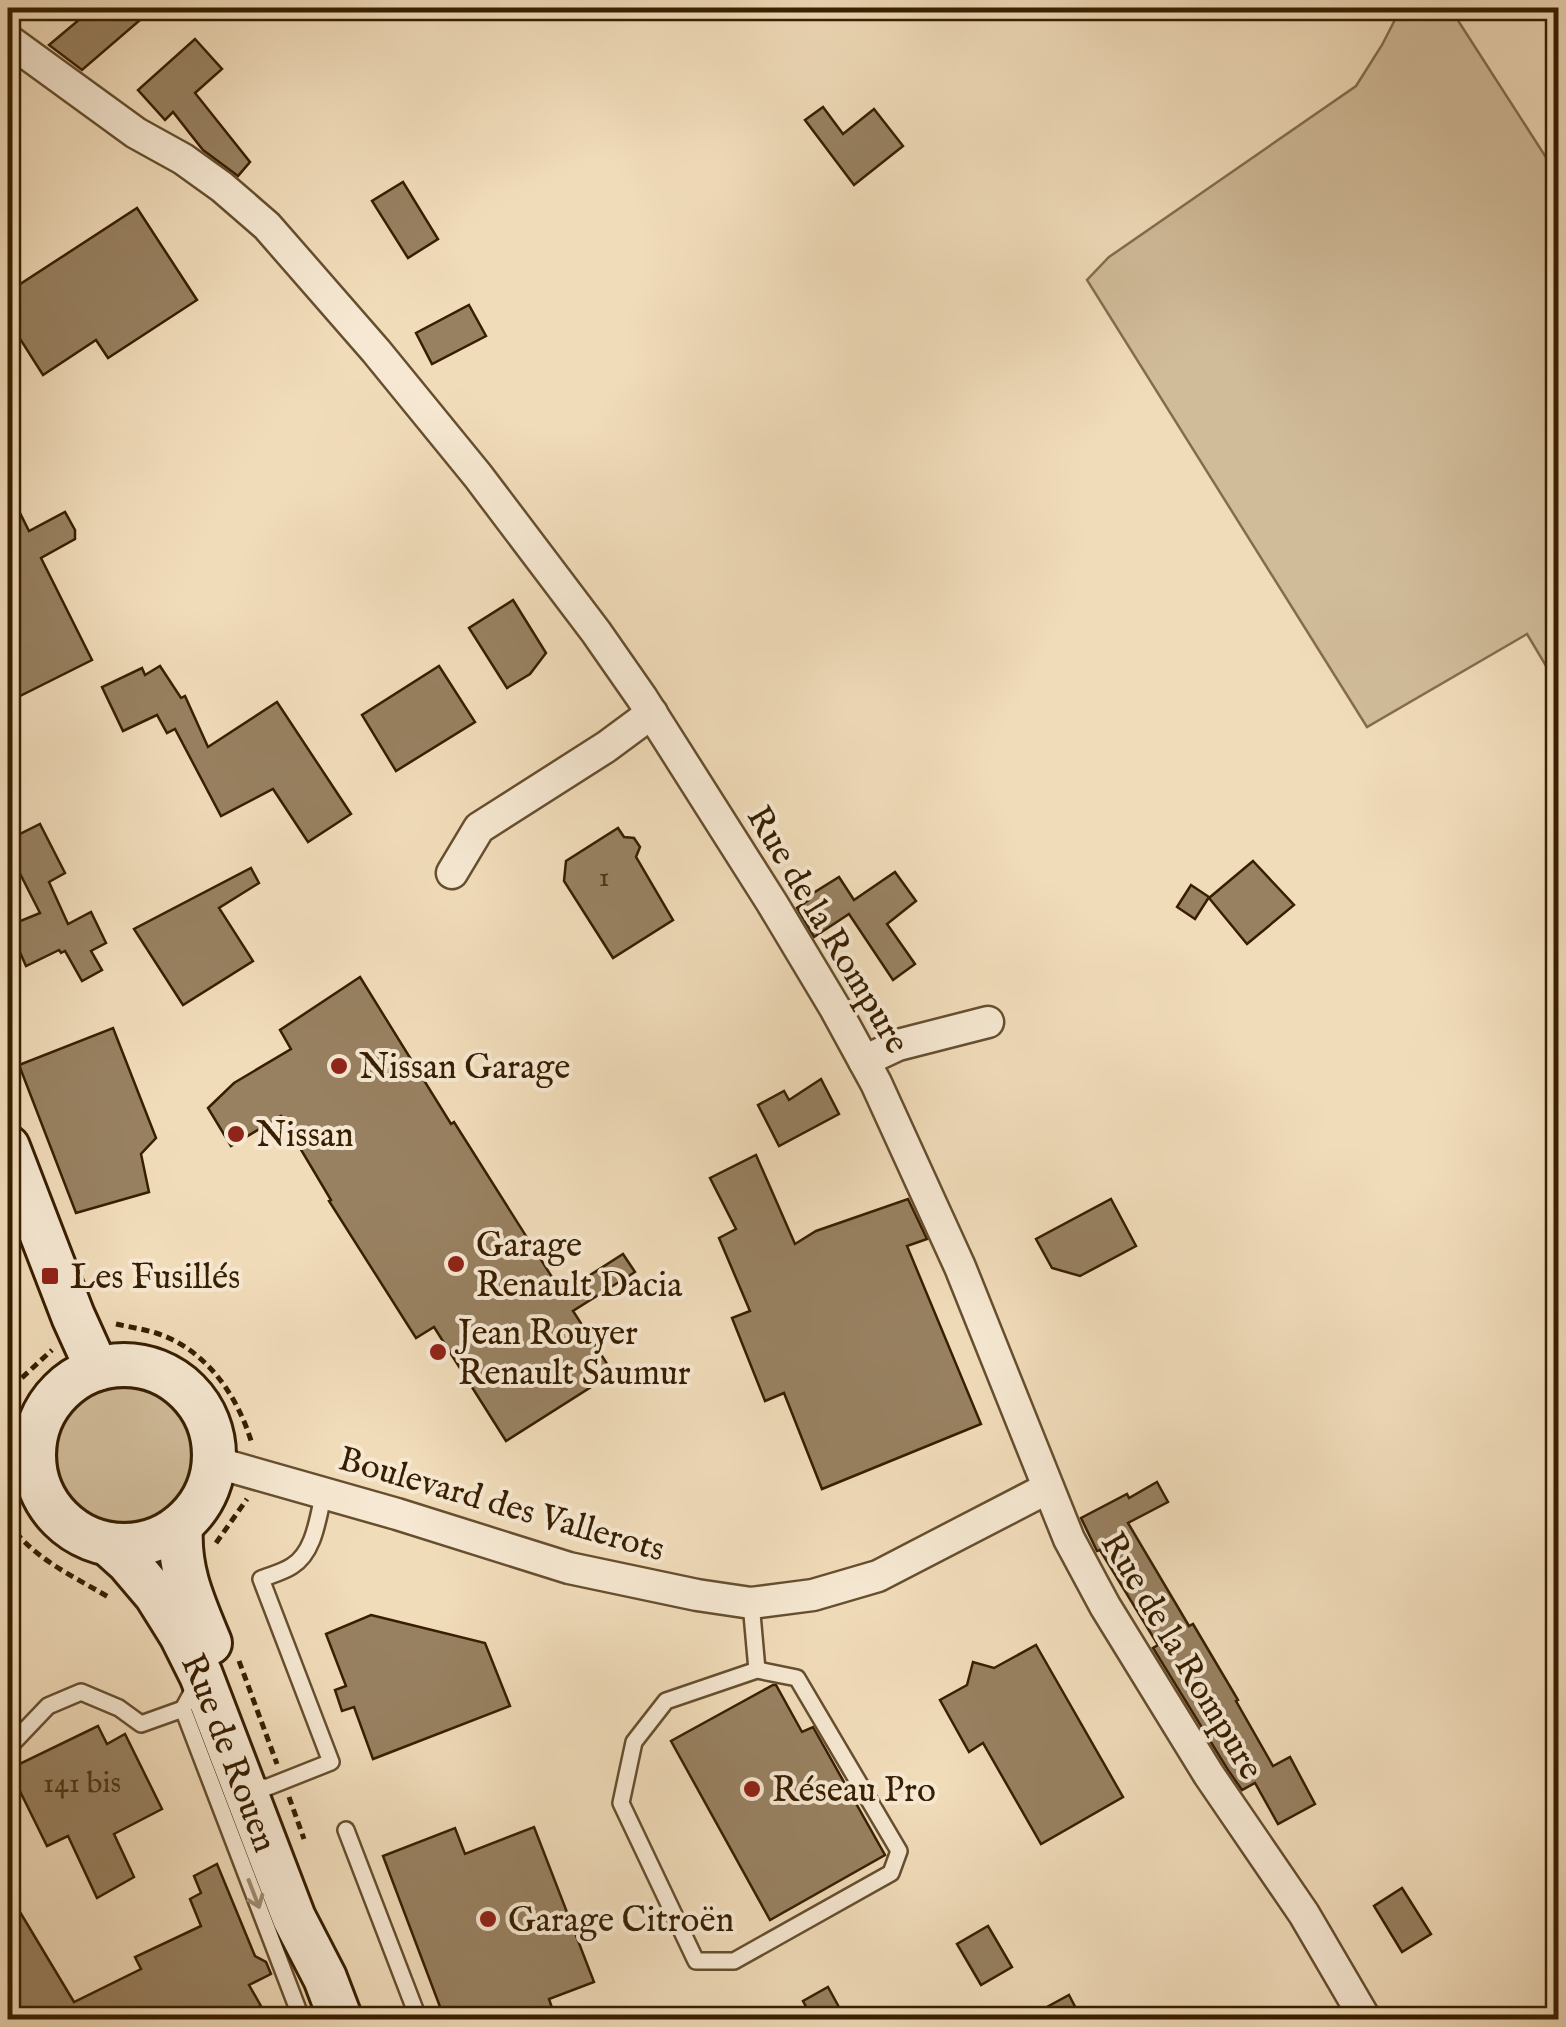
<svg xmlns="http://www.w3.org/2000/svg" width="1566" height="2027" viewBox="0 0 1566 2027" font-family="'IM FELL English',serif">
<style>
.green{fill:#d1bc9a;stroke:#846d4d;stroke-width:2.5}
.building{fill:#988161;stroke:#371e00;stroke-width:2.5}
.lines{fill:none;stroke-linecap:round;stroke-linejoin:round}
.lane-casing{stroke:#664e2e;stroke-width:20}
.street-casing{stroke:#664e2e;stroke-width:35}
.secondary-casing{stroke:#371e00;stroke-width:48}
.path{stroke:#371e00;stroke-width:5;stroke-dasharray:8 5;stroke-linecap:butt}
.lane{stroke:#f6e8d2;stroke-width:15}
.street{stroke:#f6e8d2;stroke-width:30}
.secondary{stroke:#f6e8d2;stroke-width:42}
.oneway{stroke:#a08d74}
.poi-dot{fill:#8f2418;stroke:#f6e8d2;stroke-width:4}
.labels{text-anchor:middle;stroke-width:8;stroke-linejoin:round;paint-order:stroke}
.number-label{font-size:30px;fill:#4f3718}
.street-label{font-size:35px;fill:#371e00;stroke:#f6e8d2}
.poi-label{font-size:35px;fill:#371e00;stroke:#f6e8d2;text-anchor:start}
</style>
<rect width="100%" height="100%" fill="#f1dcba"/>
<filter id="stains"><feTurbulence type="fractalNoise" baseFrequency=".002" numOctaves="4"/><feColorMatrix values="0 0 0 0 .2 0 0 0 0 .09 0 0 0 0 .02 0 0 0 .5 -.17"/></filter>
<radialGradient id="worn" r=".72"><stop offset=".6" stop-color="#630" stop-opacity="0"/><stop offset="1" stop-color="#630" stop-opacity=".3"/></radialGradient>
<!-- green -->
<g class="green">
<polygon points="1401,8 1450,8 1558,176 1558,686 1527,634 1367,727 1087,280 1109,257 1356,86 1382,45"/>
<circle cx="124" cy="1455" r="67"/>
</g>
<!-- building -->
<g class="building">
<polygon points="93,8 154,8 82,70 49,45"/>
<polygon points="195,39 222,69 195,93 250,162 238,176 203,150 173,112 165,120 138,90"/>
<polygon points="823,107 843,134 874,109 903,146 854,185 805,120"/>
<polygon points="403,182 438,239 408,258 372,201"/>
<polygon points="137,208 197,300 108,358 96,340 43,375 8,320 8,292"/>
<polygon points="469,305 486,336 432,364 416,333"/>
<polygon points="8,489 29,531 65,512 75,530 75,539 41,558 92,660 8,702"/>
<polygon points="513,600 546,653 530,674 507,688 469,628"/>
<polygon points="160,666 181,698 185,696 208,747 277,702 351,814 308,842 273,789 221,816 175,729 167,733 157,715 123,731 102,687 142,668 145,675"/>
<polygon points="439,666 475,722 396,771 362,715"/>
<polygon points="40,824 65,873 49,882 68,924 91,912 106,943 91,951 102,970 82,981 65,951 61,953 59,950 26,966 19,950 8,954 8,926 40,913 8,850 8,840"/>
<polygon points="618,828 624,837 634,838 640,847 636,857 673,920 613,958 564,881 566,861"/>
<polygon points="1253,861 1294,905 1247,944 1209,898"/>
<polygon points="251,868 259,883 219,908 253,961 183,1005 134,929"/>
<polygon points="895,872 916,901 887,924 915,964 893,980 849,914 814,937 797,908 809,900 807,897 839,877 854,900"/>
<polygon points="1191,885 1209,897 1195,919 1177,907"/>
<polygon points="360,977 451,1124 454,1122 562,1293 623,1254 635,1272 573,1311 613,1373 506,1441 434,1327 416,1338 329,1201 331,1200 281,1116 231,1146 208,1108 234,1083 291,1049 280,1030"/>
<polygon points="113,1028 156,1138 141,1154 149,1192 76,1213 19,1065"/>
<polygon points="821,1079 839,1114 779,1146 758,1105 784,1091 789,1100"/>
<polygon points="756,1155 795,1244 816,1231 908,1199 927,1239 907,1246 981,1424 822,1489 784,1393 765,1401 732,1318 750,1311 719,1238 736,1229 710,1178"/>
<polygon points="1111,1199 1136,1246 1080,1276 1052,1268 1036,1239"/>
<polygon points="1157,1482 1168,1502 1128,1523 1189,1626 1193,1624 1238,1700 1236,1701 1273,1766 1290,1757 1315,1804 1278,1824 1255,1783 1242,1790 1228,1770 1153,1648 1158,1645 1100,1550 1097,1551 1081,1518 1127,1494 1129,1498"/>
<polygon points="371,1615 485,1643 510,1706 373,1759 354,1707 342,1711 335,1690 346,1686 326,1634"/>
<polygon points="1036,1645 1123,1797 1041,1844 983,1743 969,1752 940,1700 967,1685 973,1662 994,1668"/>
<polygon points="773,1685 776,1685 802,1732 813,1727 885,1855 770,1920 671,1741"/>
<polygon points="98,1726 107,1744 125,1734 162,1809 114,1834 134,1877 97,1898 68,1836 47,1846 9,1769"/>
<polygon points="534,1827 594,1982 549,1999 556,2020 445,2020 383,1856 455,1828 465,1854"/>
<polygon points="217,1864 255,1956 266,1962 271,1974 249,1985 261,2006 256,2008 262,2020 8,2020 8,1892 74,2002 141,1969 135,1957 201,1926 190,1899 201,1893 194,1876"/>
<polygon points="1402,1888 1431,1934 1402,1952 1374,1906"/>
<polygon points="988,1926 1012,1967 981,1985 957,1944"/>
<polygon points="828,1987 846,2020 813,2020 803,2001"/>
<polygon points="1069,1995 1082,2020 1023,2020"/>
</g>
<g class="lines">
<!-- lane casing -->
<g class="lane-casing">
<g id="lane">
<polyline points="751,1603 757,1670"/>
<polygon points="757,1670 797,1678 899,1851 891,1873 734,1961 696,1961 621,1803 634,1742 666,1701"/>
<polyline points="197,1683 183,1709 302,2020"/>
<polyline points="8,1748 48,1706 81,1692 119,1708 141,1724 183,1709"/>
<path d="M248,1787H268L331,1762L261,1579C271,1575 283,1572 292,1566C315,1552 318,1516 324,1492"/>
<polyline points="346,1830 419,2020"/>
</g>
</g>
<!-- street casing -->
<g class="street-casing">
<g id="street">
<polyline points="8,40 136,133 183,159 222,187 267,226 376,351 478,476 596,632 642,698 772,903 835,1008 876,1083 960,1267 1069,1539 1105,1606 1209,1775 1304,1914 1366,2020"/>
<polyline points="452,873 479,828 606,747 652,713"/>
<polyline points="864,1061 898,1045 988,1022"/>
<polyline points="214,1462 397,1514 569,1568 697,1595 751,1603 813,1595 878,1576 1048,1488"/>
</g>
</g>
<!-- secondary casing -->
<g class="secondary-casing">
<g id="secondary">
<polyline points="8,1147 73,1316 97,1369"/>
<circle cx="124" cy="1455" r="90"/>
<path d="M181,1525C178,1570 193,1602 210,1643"/>
<path id="s1" d="M108,1544L128,1562L156,1595L181,1635L201,1675L294,1918L325,1978L341,2020"/>
</g>
</g>
<!-- path -->
<g class="path">
<path d="M116,1324C129,1327 143,1329 156,1333C206,1349 238,1396 252,1444"/>
<polyline points="8,1399 13,1386 52,1350"/>
<path d="M8,1522C32,1558 73,1576 110,1598"/>
<polyline points="216,1543 247,1499"/>
<polyline points="239,1661 277,1764"/>
<polyline points="289,1797 304,1839"/>
</g>
<!-- lane -->
<use href="#lane" class="lane"/>
<!-- street -->
<use href="#street" class="street"/>
<!-- secondary -->
<use href="#secondary" class="secondary"/>
</g>
<!-- one-way arrows -->
<defs><path id="oneway-shaft" d="M-6 0H5M1.5-3L5.5 0L1.5 3" fill="none" stroke-width="1.6" stroke-linecap="round" stroke-linejoin="round" transform="scale(2.5)"/></defs>
<use class="oneway" href="#oneway-shaft" transform="translate(254 1894) rotate(69)"/>
<!-- markers -->
<g class="poi-dot">
<circle cx="339" cy="1066" r="10"/>
<circle cx="236" cy="1134" r="10"/>
<circle cx="456" cy="1264" r="10"/>
<rect x="40" y="1266" width="20" height="20" rx="5"/>
<circle cx="438" cy="1352" r="10"/>
<circle cx="752" cy="1789" r="10"/>
<circle cx="488" cy="1919" r="10"/>
</g>
<g class="labels">
<!-- number labels -->
<g class="number-label">
<text x="604" y="886">1</text>
<text x="82" y="1792">141 bis</text>
</g>
<!-- street labels -->
<g class="street-label">
<text transform="translate(829 929) rotate(59)" y="12">Rue de la Rompure</text>
<text transform="translate(502 1503) rotate(16)" y="12">Boulevard des Vallerots</text>
<text transform="translate(1183 1655) rotate(59)" y="12">Rue de la Rompure</text>
<text dy="12" stroke="none"><textPath href="#s1" startOffset="245">Rue de Rouen</textPath></text>
</g>
<!-- poi labels -->
<g class="poi-label">
<text x="359" y="1078">Nissan Garage</text>
<text x="256" y="1146">Nissan</text>
<text x="476" y="1256">Garage<tspan x="476" dy="40">Renault Dacia</tspan></text>
<text x="70" y="1288">Les Fusillés</text>
<text x="458" y="1344">Jean Rouyer<tspan x="458" dy="40">Renault Saumur</tspan></text>
<text x="772" y="1801">Réseau Pro</text>
<text x="508" y="1931">Garage Citroën</text>
</g>
</g>
<!-- margin -->
<rect width="1566" height="2027" fill="none" stroke="#f1dcba" stroke-width="40"/>
<rect x="10" y="10" width="1546" height="2007" fill="none" stroke="#371e00" stroke-width="5"/>
<rect x="20" y="20" width="1526" height="1987" fill="none" stroke="#371e00" stroke-width="2.5"/>
<rect width="100%" height="100%" filter="url(#stains)"/>
<rect width="100%" height="100%" fill="url(#worn)"/>
</svg>
